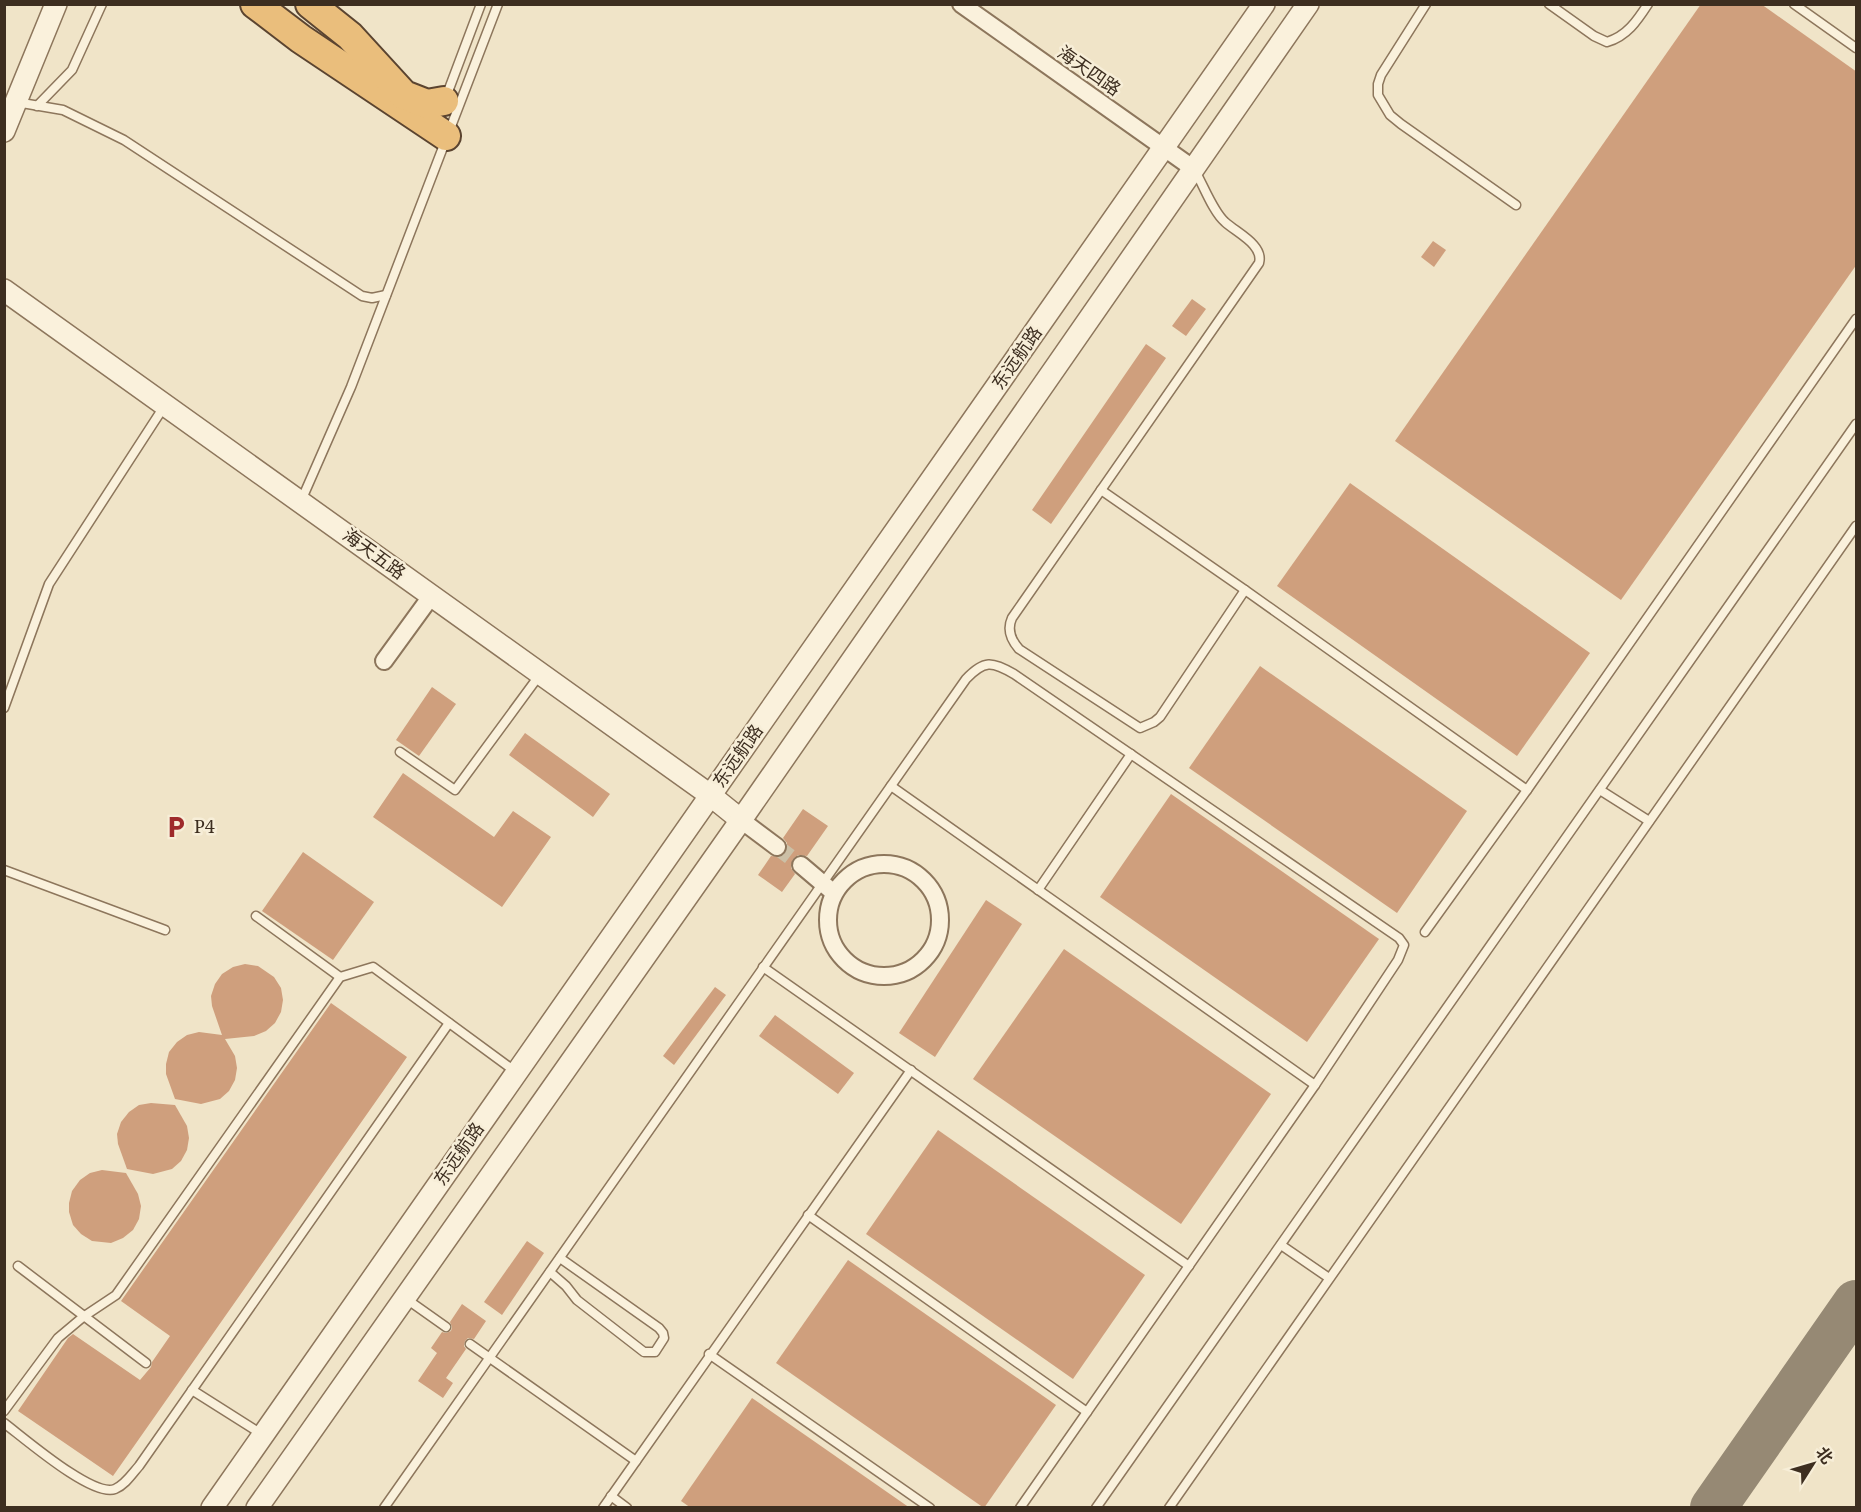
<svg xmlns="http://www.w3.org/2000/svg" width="1861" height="1512" viewBox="0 0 1861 1512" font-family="'Noto Serif','Noto Sans SC',serif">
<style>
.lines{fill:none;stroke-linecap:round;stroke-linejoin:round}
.taxiway{stroke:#968974;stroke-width:46}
.building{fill:#cf9f7d}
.minor-tunnel{stroke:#ccc0a6;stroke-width:16;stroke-dasharray:16 8;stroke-linecap:butt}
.service-casing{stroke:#8d765c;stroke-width:11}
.minor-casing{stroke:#8d765c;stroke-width:20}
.tertiary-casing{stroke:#8d765c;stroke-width:24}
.trunk-casing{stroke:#5b4430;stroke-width:32}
.service{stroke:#faf1dc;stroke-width:8}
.minor{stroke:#faf1dc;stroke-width:16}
.tertiary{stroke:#faf1dc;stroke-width:21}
.trunk{stroke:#eabe7c;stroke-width:28}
.labels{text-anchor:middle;stroke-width:5;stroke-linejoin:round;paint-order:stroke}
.street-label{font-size:18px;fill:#3d2e20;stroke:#f7eed8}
.poi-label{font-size:18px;fill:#3d2e20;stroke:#f7eed8;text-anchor:start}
</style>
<rect width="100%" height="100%" fill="#f0e4c8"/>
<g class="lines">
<!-- taxiway -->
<polyline class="taxiway" points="1713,1508 1856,1303"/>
</g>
<!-- building -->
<g class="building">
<polygon points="1701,4 1761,4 1857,72 1857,264 1621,600 1395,441"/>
<polygon points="1433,241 1446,250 1434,267 1421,257"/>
<polygon points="1192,299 1206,309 1186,336 1172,326"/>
<polygon points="1146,344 1166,358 1051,524 1032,510"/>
<polygon points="1350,483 1590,653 1517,756 1277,586"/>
<polygon points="1260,666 1467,811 1397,913 1189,768"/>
<polygon points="432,687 456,704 419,756 396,740"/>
<polygon points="525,733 610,794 593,817 509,755"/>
<polygon points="403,773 494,837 513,811 551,837 502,907 373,817"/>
<polygon points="1171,794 1379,939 1307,1042 1100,897"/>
<polygon points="803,809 828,826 807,856 798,855 793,859 791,868 795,874 782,892 758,875 771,856 781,857 786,853 787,843 783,838"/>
<polygon points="303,852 374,902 333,960 262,911"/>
<polygon points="986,900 1022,924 935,1057 899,1033"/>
<polygon points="1064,949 1271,1094 1181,1224 973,1079"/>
<polygon points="245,964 258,966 274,977 281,988 283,1000 281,1012 275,1023 266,1031 254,1036 225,1039 235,1056 237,1068 235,1080 229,1091 220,1099 201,1104 175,1099 166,1074 166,1064 169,1052 177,1042 187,1035 199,1032 222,1035 212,1006 211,996 215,984 222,974 233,967"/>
<polygon points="715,987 726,995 674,1065 663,1056"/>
<polygon points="331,1003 407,1057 113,1476 18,1411 68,1338 73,1334 140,1380 151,1367 152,1362 170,1336 121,1301"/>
<polygon points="775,1015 854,1073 838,1094 759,1036"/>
<polygon points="151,1103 175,1105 187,1126 189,1138 187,1150 181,1161 172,1169 153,1174 127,1169 118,1144 117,1134 121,1122 129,1112 139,1105"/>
<polygon points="938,1130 1145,1275 1073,1379 866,1234"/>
<polygon points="102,1170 126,1173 138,1194 141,1206 139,1219 133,1230 123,1238 111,1243 92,1241 81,1234 73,1225 69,1212 69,1203 72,1191 80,1180 90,1173"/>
<polygon points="527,1241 544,1253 502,1315 484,1302"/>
<polygon points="848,1260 1056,1405 984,1508 776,1363"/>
<polygon points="462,1304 486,1321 474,1339 468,1338 465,1341 464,1346 466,1349 446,1378 453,1383 443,1398 418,1381 437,1353 431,1348 442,1332 446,1333 451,1331 452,1327 450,1322"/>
<polygon points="752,1398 910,1508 691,1508 681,1501"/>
</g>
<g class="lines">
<!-- minor-tunnel -->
<polyline class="minor-tunnel" points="777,847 801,865"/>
<!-- service casing -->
<g class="service-casing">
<g id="service">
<polyline points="1426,4 1381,75 1378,84 1378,95 1390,115 1401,124 1516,205"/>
<path d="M1549,4L1594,36L1607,42C1627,36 1637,21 1648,4"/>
<polyline points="1794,4 1856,48"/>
<polyline points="446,97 481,4"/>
<polyline points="16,102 63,110 124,140 362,296 372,298 386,295"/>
<polyline points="37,106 72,70 102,4"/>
<path d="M1194,169C1203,184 1213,212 1225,222C1237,233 1264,245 1259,263L1012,618C1007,629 1011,640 1019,649L1140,728L1154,722L1160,717L1245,590"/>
<polyline points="1101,490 1245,590 1527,790 1425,932"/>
<polyline points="301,501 351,387 498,4"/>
<polyline points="4,708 49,584 165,405"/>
<polyline points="400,752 455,790 541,673"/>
<polyline points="891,786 1315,1085"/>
<polyline points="1527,790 1856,319"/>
<polyline points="1600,790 1649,821"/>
<polyline points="4,870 165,930"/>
<polyline points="1038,890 1131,754"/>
<polyline points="256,916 340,977"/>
<polyline points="763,967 1189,1266"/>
<polyline points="808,1215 1087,1412"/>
<polyline points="1281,1245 1329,1278"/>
<polyline points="18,1266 146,1363"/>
<polyline points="550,1272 566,1286 577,1300 644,1352 655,1352 664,1338 663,1333 659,1328 560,1258"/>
<polyline points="405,1298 446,1327"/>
<polyline points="470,1344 636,1461"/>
<polyline points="709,1354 930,1508"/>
<polyline points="192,1390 263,1435"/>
<polyline points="4,1411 58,1338 83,1317 116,1295 340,977 373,967 516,1072"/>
<path d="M4,1423C24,1438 93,1498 115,1489C125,1485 132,1474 139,1466L449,1023"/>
<polyline points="611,1496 627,1508"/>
<path d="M384,1508L966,679C984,660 992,661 1014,674L1399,938L1404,945L1398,960L1315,1085L1020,1508"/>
<polyline points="603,1508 911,1070"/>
<polyline points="1096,1508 1856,424"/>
<polyline points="1169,1508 1856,526"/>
</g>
</g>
<!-- minor casing -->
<g class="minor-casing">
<g id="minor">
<polyline points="961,4 1194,169"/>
<polyline points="384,661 432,595"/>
<polyline points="741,820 777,847"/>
<circle cx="884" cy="920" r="56"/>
<polyline points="801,865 834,893"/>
</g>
</g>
<!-- tertiary casing -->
<g class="tertiary-casing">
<g id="tertiary">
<polyline points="4,131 56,4"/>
<polyline points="4,290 710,795 741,820"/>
<polyline points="212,1508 1264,4"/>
<polyline points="257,1508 741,820 1308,4"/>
</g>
</g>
<!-- trunk casing -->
<g class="trunk-casing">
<g id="trunk">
<polyline points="255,4 301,39 446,136"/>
<polyline points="310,4 350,36 404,95 427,104 444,101"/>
</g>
</g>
<!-- service -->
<use href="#service" class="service"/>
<!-- minor -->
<use href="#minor" class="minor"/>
<!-- tertiary -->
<use href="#tertiary" class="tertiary"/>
<!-- trunk -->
<use href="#trunk" class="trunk"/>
</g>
<!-- icons -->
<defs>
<g id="parking-bare" transform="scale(1.8)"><path d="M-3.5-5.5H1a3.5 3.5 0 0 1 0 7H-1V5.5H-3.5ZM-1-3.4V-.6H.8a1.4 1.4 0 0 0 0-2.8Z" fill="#9e2a2b" stroke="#f7eed8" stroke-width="2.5" paint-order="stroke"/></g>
</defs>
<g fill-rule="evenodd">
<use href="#parking-bare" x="176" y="827"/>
</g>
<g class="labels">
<!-- street labels -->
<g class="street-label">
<text transform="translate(1089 71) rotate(35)" y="6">海天四路</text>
<text transform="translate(1017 358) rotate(-55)" y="6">东远航路</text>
<text transform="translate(374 554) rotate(36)" y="6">海天五路</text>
<text transform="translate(738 756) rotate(-55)" y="6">东远航路</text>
<text transform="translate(459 1154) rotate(-55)" y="6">东远航路</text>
</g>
<!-- poi labels -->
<g class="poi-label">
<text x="194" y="833">P4</text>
</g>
</g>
<!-- border -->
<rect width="1861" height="1512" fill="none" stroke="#3d2e20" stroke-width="12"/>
<!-- north arrow -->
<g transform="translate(1813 1464) rotate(53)" stroke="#f7eed8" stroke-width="4.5" paint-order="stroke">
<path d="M0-4.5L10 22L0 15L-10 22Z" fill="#3d2e20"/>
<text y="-9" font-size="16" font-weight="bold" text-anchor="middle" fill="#3d2e20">北</text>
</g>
</svg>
